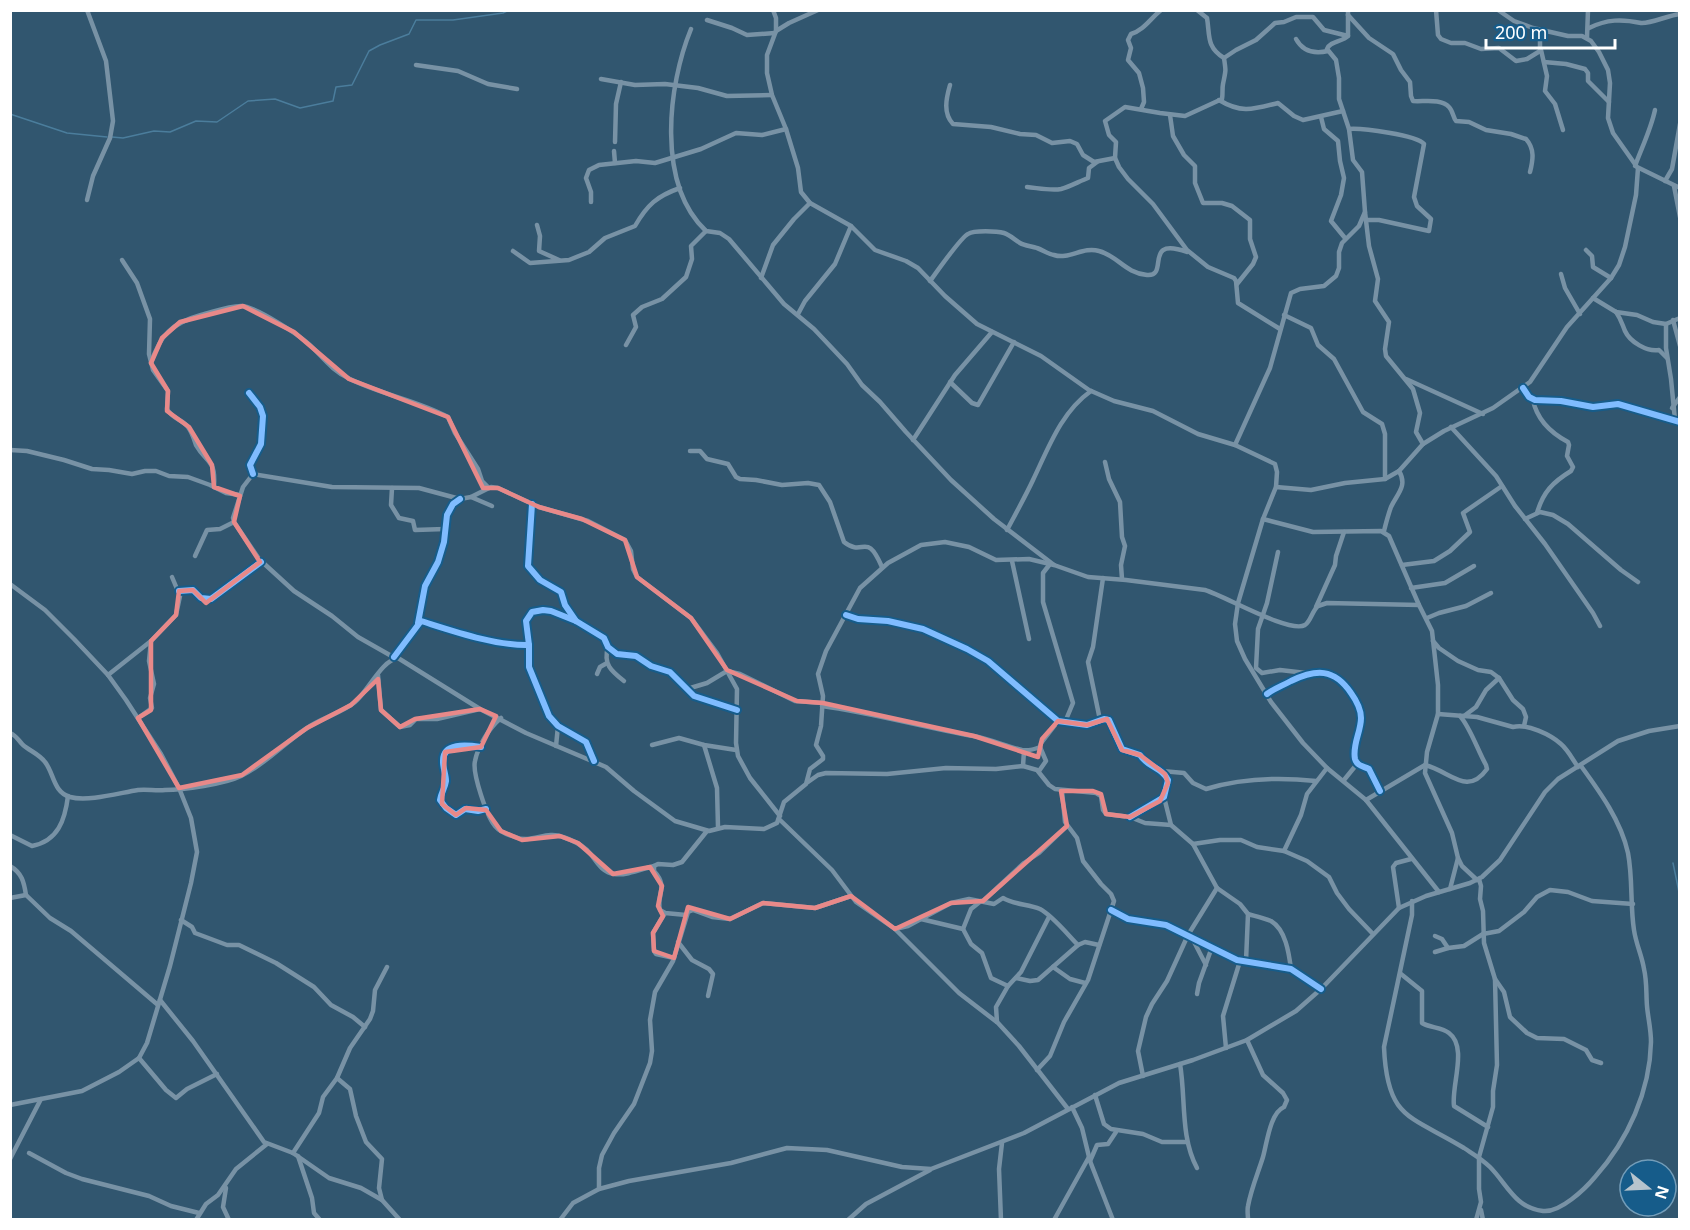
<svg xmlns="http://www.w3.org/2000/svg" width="1690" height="1230" viewBox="0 0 1690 1230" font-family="'Noto Sans',sans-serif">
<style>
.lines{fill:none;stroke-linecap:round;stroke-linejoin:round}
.stream{stroke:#4b7d9c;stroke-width:1.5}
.minor{stroke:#7892a5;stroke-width:4.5}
.cycleway-casing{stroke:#165c8a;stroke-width:10}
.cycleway{stroke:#80bcff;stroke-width:6}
.marked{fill:none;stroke:#e88989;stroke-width:4.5;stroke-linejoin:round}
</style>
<rect width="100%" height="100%" fill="#31566f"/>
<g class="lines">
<!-- stream -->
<g class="stream">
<polyline points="10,114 67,133 107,137"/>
<polyline points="112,137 123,138 154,131 170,132 196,121 217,122 248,101 275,99 300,108 333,101 336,87 352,85 369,51 380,45 409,34 416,20 453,20 503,13 509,10"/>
<polyline points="1673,863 1680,897"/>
</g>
<!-- minor -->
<g class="minor">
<polyline points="87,10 106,61 113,121 110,138 93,176 87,200"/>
<polyline points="773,10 776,18 776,31"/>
<polyline points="818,10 789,23 776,31 767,55 767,73 772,95 786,129 798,168 801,192 810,203 851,226 875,250 906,261 918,268 945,296 977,324 1041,356 1089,390 1114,401 1153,411 1198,434 1235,445 1275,464 1277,472 1276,487 1263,519 1238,603 1235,624 1237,641 1245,659 1271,702 1303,743 1327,768 1366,800 1439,892"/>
<path d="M1197,10L1207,18C1210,35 1206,47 1224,58"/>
<polyline points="1436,10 1438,35 1441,39 1451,43 1465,43 1481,49 1499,48 1516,61 1527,59 1540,51 1540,39 1543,31"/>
<polyline points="1498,10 1514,21 1533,28 1568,36 1582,36 1591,41 1599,52 1608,70 1610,83 1608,118 1613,133 1637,167 1680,188"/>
<path d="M1348,15L1369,38L1393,54L1401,70L1410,82L1411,96L1413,101C1423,102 1441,98 1449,107C1453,111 1453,117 1456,121L1469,122L1486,130L1511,134L1526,139C1535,149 1533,160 1530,172"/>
<polyline points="707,20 732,28 747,35 775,33"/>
<path d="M1589,28C1607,19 1622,19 1641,23C1650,24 1669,15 1680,14"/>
<path d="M691,29C668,85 656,184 706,231L720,233L729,239L784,304L814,329L847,364L862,385L880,402L906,432L951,480L994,519L1054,565L1088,577L1126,580L1205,590C1225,596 1290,634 1305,625C1311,621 1312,611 1318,606L1327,603L1419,605"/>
<polyline points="1587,37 1588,10"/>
<path d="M1296,39C1303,52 1315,54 1328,51"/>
<polyline points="1541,50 1547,76 1545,91 1555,104 1563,130"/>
<polyline points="1544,62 1566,64 1585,69 1588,73 1588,81 1609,102"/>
<polyline points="416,65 458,71 488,84 517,89"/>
<polyline points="601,79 635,85 665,84 698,88 727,96 772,95"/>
<path d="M950,85C946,99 943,113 953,124L991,127L1020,134L1036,135L1052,143L1070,141L1077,144L1083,155L1094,162L1115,158"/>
<path d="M1219,100C1242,114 1254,109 1278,103L1294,116L1303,120L1343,111"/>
<path d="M1141,109L1144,102L1143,88L1139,73L1128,60L1131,48L1128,40L1131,34C1144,30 1150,19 1161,10"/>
<polyline points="1170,115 1173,136 1184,155 1195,166 1195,183 1203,203 1222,203 1232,206 1250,220 1250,239 1256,257 1253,264 1237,284"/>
<polyline points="1321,117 1324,129 1338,141 1340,161 1344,178 1341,195 1331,221 1345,238"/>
<path d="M1349,129C1362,128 1417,135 1424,144L1414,197L1417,206L1431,219L1429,231L1379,220H1366"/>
<polyline points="615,142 616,104 621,82"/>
<polyline points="614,151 615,163"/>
<path d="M1635,166C1642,147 1651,129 1655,110"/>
<polyline points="1665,181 1672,169 1680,124"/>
<polyline points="1674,186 1680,217"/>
<path d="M1027,187C1038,188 1051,191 1061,189C1069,187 1080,181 1088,178L1089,168L1097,162"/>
<polyline points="591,202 591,192 586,178 589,170 599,165 636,161 655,163 701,149 736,133 762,135 786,129"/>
<polyline points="1365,212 1369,246 1378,279 1375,301 1389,322 1385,349 1386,356 1413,389 1420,413 1416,432 1423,444"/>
<polyline points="537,225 540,236 539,251 559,260"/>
<polyline points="1586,250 1592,256 1593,267 1611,278"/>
<path d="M513,251L530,263L569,260L589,252L605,238L635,226C647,205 657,196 680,188"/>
<path d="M122,260L137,283L150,319L149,354L153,370L168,391L167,409C172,419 182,419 188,427C192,432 194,439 196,445C207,464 216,459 214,487"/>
<polyline points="1561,274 1565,288 1580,314"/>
<polyline points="761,278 773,245 794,219 810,203"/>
<path d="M930,281C936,273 961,237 968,234C974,230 997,231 1004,233C1010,235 1015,240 1020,243C1025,246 1032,246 1037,248C1043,250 1048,254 1054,255C1069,260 1083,246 1099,251C1118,256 1125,273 1147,275C1170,277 1142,236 1187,252"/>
<polyline points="1593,298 1616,312 1637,315 1653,322 1666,324 1680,318"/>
<path d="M1616,312C1621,319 1622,324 1625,331C1630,342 1647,352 1659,350L1667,358"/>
<polyline points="798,314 805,301 835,264 851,226"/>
<polyline points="1284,315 1311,328 1318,345 1334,359 1363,412 1382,424 1385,434 1385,479"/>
<polyline points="1673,320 1680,346"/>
<polyline points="1666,324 1666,348 1671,379 1675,420"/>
<path d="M1280,329L1238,303L1236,281L1234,278L1208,267L1187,250L1153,204L1128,179L1119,167L1115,158L1116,142L1109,135L1105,121L1125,107L1160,113L1185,116L1222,99C1223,93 1222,89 1223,84C1226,69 1226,72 1224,58L1236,50L1256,40L1275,23L1284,22L1296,17H1313L1324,30L1348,36"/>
<polyline points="626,345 636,327 633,315 642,307 662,299 686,277 692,259 691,246 706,231"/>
<path d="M151,363C160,335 172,323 201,315C213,312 228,306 241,306C255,306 301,336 312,347C324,359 334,372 350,379C382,395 417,400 448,417L455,433L478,469L482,481L489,488"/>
<polyline points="1406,379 1483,414"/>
<polyline points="950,382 972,403 978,405 1014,342"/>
<polyline points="1523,388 1529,397 1535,400 1561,401 1593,407 1618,404 1680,422"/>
<polyline points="249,393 260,407 263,416 261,444 250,465 253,474"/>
<path d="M1533,400C1537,420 1551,433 1568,442L1569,445L1567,456L1573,467L1571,471C1553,482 1543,492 1537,513"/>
<polyline points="1672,408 1680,397"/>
<polyline points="1451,427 1496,476 1515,506 1545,544 1593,613 1600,626"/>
<polyline points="913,440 955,375 992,332"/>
<path d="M1235,445L1270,368L1291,293L1300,289L1324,286L1336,276L1339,268V252L1342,243L1359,226L1365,212L1362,172L1353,160L1349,129L1339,99V78L1336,60L1327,49C1330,41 1342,42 1348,36V10"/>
<polyline points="10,450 27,451 64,460 92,469 109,470 132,474 145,471 156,471 169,476 188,477 210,485 226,493 240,495"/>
<path d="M690,451H700L707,459L728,464L736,477L740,479L756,480L782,485L808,483L819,485L830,502L844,542C864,558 866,530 882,567"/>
<polyline points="1105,462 1109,479 1120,502 1122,537 1125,546 1121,565 1122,579"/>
<polyline points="1276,487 1311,490 1345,483 1385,479 1399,471 1423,444 1444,431 1493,408 1530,382 1567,327 1611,278 1619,265 1625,247 1636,195 1638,168"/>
<polyline points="392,488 391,505 399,518 413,521 415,530 445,529"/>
<polyline points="471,497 492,506"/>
<polyline points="532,504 528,566 540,580 561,592 565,605 576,621"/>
<polyline points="1263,519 1313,532 1381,531 1389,536 1419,605 1432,631 1438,685 1438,714 1427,752 1425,773 1452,833 1458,858 1462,866 1477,880"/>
<polyline points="1525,519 1540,512 1553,515 1568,524 1621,570 1638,582"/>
<path d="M1007,530C1016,513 1025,497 1033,480C1048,449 1061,412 1091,391"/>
<path d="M1384,531C1386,523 1388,515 1391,507C1397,494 1408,486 1399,471"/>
<polyline points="1278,552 1267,603 1258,629 1256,668 1262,673 1280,670 1306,673"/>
<polyline points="195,556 207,530 220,529 234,522"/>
<polyline points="1012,561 1029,639"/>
<polyline points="1050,564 1043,573 1043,602 1073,703 1065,722"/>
<polyline points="1402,565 1434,561 1450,551 1470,532 1463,513 1502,486"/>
<polyline points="10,584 45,610 74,639 108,675 126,700 161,754 179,788 191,818 197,852 191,883 170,966 147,1043 139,1058 119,1072 82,1091 10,1105"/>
<polyline points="1411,588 1445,583 1474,566"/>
<polyline points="179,591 193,590 201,598 211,599 261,562"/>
<polyline points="1316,607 1335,565 1336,556 1344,532"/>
<path d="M846,615L858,619L888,621L923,629L967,649L988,661L1058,721L1087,725L1104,719L1109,720L1122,749L1140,755C1148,768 1162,767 1168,780L1164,797L1130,817"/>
<polyline points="1427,618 1439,613 1466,606 1491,593"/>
<polyline points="418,623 425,586 438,562 444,542 447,515 453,504 460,499"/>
<polyline points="1433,641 1439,648 1458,661 1478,670 1491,672 1499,678 1513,700 1523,709 1526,717 1524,726"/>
<path d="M608,647C603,664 611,671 624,681"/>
<path d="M394,657L421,621C453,631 496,646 529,645"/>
<polyline points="395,658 358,637 332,616 294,591 259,559 234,522 233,518 243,487 253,474 332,487 419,488 460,499 471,497 491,487 498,488 539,507 588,521 625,540 631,551 633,569 637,577 691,618 717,653 737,689 736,743 738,756 750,778 780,816"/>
<polyline points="597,674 600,667 607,663"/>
<polyline points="108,675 151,641 176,615 180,596 172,577"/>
<polyline points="378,675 381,710 400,727 410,725 416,719 437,719 480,709"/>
<polyline points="687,689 707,683 727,671 740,674 795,701 823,703"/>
<path d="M1267,694C1275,688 1282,686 1291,681C1316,669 1334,668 1351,693C1356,700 1361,709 1361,718C1361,732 1352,745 1355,759C1357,766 1363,766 1369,769L1380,791"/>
<path d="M822,706C873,713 922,727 973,736C990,739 1005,746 1022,750C1027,751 1035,749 1040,747"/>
<path d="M1438,714L1477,717L1513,727C1527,723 1551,735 1561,744C1568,750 1573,760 1578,767"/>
<polyline points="1464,716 1476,707 1486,690 1499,678"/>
<polyline points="138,718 152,708 150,698 154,684 149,661 151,641"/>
<path d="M501,718C489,728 478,746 475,761C472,773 487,817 495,826C500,832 508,835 515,837C532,844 546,830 563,837C572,840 580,844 587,850C596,859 600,872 614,874C626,876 642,869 654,866"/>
<polyline points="1100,720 1088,662 1093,647 1103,578"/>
<path d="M10,733C17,736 18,740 23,745C30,751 39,754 45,762C54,773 53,792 70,797C88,802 119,793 138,790C147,789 156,791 165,790C183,790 225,784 241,776C266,764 284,743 307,728C321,718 342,713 355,702C368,691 382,660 398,658L480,709L526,733L606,767L634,791L675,821L709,831L725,827L764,829L777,823L784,802L806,784L810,769L823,759V756L816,745L821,726L823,696L818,674L826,651L860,588L888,563L921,545L945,542L969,547L996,560L1029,559L1054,565"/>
<polyline points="652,745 679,738 704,745 736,750"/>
<polyline points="704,745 717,788 718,827"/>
<polyline points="556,746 558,726"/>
<path d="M481,747C467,745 442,742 443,762C443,768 446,775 446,781C445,788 441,793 440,800L446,808L456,815L465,809L478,811L486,809"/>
<polyline points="594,761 586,742 558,726 549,716 529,667 529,645 526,621 532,612 543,610 551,611 576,621 604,638 608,647 617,654 636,656 651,666 670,672 694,696 737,710"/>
<polyline points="1023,766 1024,751"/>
<polyline points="1039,771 1046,761 1040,747 1041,743 1058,721"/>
<path d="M1162,771L1184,773L1193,783L1206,789C1242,778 1278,777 1316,781"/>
<polyline points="1344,780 1357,764"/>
<polyline points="808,782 818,775 826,773 887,774 946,768 996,769 1023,766 1037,770 1049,785 1055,789 1096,793 1101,796 1103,810 1106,814 1130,817 1145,823 1171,825 1193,844 1217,888 1240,904 1248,914 1246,961"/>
<polyline points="1164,797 1171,825"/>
<path d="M1366,800L1425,765C1450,771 1467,797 1487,769L1486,765C1478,751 1470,727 1460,716"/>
<polyline points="779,819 832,870 856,902 895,929 959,993 998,1023 1019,1046 1068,1109"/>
<path d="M10,835L32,846C58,841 65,820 68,796"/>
<polyline points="1193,844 1220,840 1241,840 1257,847 1284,851 1307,861 1329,877 1337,893 1349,909 1373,934"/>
<polyline points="1284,851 1301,815 1307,794 1327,768"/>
<path d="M10,866C22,873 24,882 26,895"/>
<polyline points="1450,889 1458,858"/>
<polyline points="10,898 26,895 50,918 71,931 158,1005"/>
<polyline points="983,901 1024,863 1039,853 1067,826"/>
<path d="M1412,901V915L1384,1047C1387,1120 1410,1115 1464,1148C1473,1154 1482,1159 1490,1167C1507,1184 1515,1208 1543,1211C1560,1213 1585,1189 1595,1177C1628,1140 1650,1091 1651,1042C1651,1029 1648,1018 1647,1006C1646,994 1647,981 1644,969C1642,956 1636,944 1634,930C1630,905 1633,879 1628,853C1621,821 1600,792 1581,766"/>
<polyline points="1399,908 1393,867 1396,863 1411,859"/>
<polyline points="1111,910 1128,919 1166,925 1237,960 1291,969 1321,989"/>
<polyline points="665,913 653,933 654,951 656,954 674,958"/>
<path d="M1248,914C1255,916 1264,918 1271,921C1286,930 1289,954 1291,969"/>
<path d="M686,915L665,913L660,910C656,895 669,887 654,871V866L658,864L673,865L682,862L707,831"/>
<path d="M921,919L951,903L969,899L994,904L1003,898C1015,905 1028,904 1040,909C1052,915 1068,935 1078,945"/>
<polyline points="181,920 192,927 195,933 227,945 239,945 276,963 314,987 331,1005 353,1017 365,1027"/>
<polyline points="895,929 908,926 921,919 963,929 971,944 982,953 991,978 1008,986 996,1007 997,1022"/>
<polyline points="963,929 971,909 981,901"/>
<polyline points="1435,936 1442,939 1448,948"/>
<polyline points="1192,938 1206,965"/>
<polyline points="678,942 692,960 709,969 713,974 708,996"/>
<polyline points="1435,952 1448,948 1464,946 1483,934 1499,931 1524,912 1537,897 1550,890 1568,892 1592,901 1633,904"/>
<polyline points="1053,967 1070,979 1085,983"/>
<path d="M1401,974L1422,991V1023C1430,1028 1442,1027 1449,1033C1468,1047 1451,1086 1454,1106L1488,1127"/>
<polyline points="1016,978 1030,981 1038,980 1078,945 1085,942 1099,945"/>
<polyline points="1495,979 1504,992 1510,1017 1527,1033 1537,1038 1564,1039 1586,1050 1592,1060 1601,1063"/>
<polyline points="1008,986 1021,972 1049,917"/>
<polyline points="1197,994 1199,983 1212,947"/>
<polyline points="160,1000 193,1041 264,1142 293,1153 329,1178 361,1188 382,1200 400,1220"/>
<path d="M1247,1040L1263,1075L1283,1093L1287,1100L1284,1107C1270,1113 1267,1143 1263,1157C1258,1173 1251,1189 1248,1206C1247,1211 1248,1215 1248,1220"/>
<polyline points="1226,1048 1223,1016 1240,961"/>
<polyline points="139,1058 166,1090 176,1098 187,1089 217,1074"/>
<path d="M1180,1064C1186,1099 1180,1136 1197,1168"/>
<polyline points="1037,1070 1050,1056 1064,1022 1088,980 1114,901 1111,894 1101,884 1083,861 1077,838 1065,822 1062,791"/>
<polyline points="1143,1076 1138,1051 1146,1017 1152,1004 1167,981 1188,935 1217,888"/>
<polyline points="337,1078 350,1089 356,1116 366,1142 382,1159 379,1188 382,1200"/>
<polyline points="1095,1095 1104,1124 1111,1129 1143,1134 1162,1142 1187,1142"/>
<polyline points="1072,1107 1082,1128 1090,1161 1113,1220"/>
<polyline points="29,1153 66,1173 82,1179 149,1196 171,1206 199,1213"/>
<polyline points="293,1153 319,1113 323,1097 337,1078 350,1048 370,1019 373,1011 375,990 387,967"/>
<polyline points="298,1156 312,1198 314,1213 320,1220"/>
<polyline points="10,1159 41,1099"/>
<polyline points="1090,1161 1097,1145 1108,1144 1116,1132"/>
<polyline points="226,1188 223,1207 229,1220"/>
<polyline points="599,1189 599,1168 602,1155 614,1133 634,1104 650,1063 652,1051 650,1020 655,992 673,961 688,912 693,910 712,917 730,919 763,903 815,908 851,896"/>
<polyline points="1481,1210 1483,1220"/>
<polyline points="196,1220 206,1204 218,1195 236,1169 267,1144"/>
<polyline points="560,1220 573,1203 599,1189 629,1181 731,1163 787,1148 827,1150 902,1167 931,1169 1024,1133 1119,1083 1193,1060 1247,1040 1296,1011 1321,989 1399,908 1426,896 1470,883 1482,877 1500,860 1545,792 1558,779 1618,741 1649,731 1680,726"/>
<polyline points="848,1220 866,1204 930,1170"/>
<polyline points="1001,1220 999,1169 1002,1143"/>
<polyline points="1054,1220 1089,1157"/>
<polyline points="1476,1220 1481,1202 1479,1189 1479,1157 1493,1107 1493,1091 1497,1065 1495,979 1484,943 1483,911 1480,899 1481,886 1479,879"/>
</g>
<!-- cycleway casing -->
<g class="cycleway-casing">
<g id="cycleway">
<polyline points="1523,388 1529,397 1535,400 1561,401 1593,407 1618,404 1680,422"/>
<polyline points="249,393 260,407 263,416 261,444 250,465 253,474"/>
<polyline points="532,504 528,566 540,580 561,592 565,605 576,621"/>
<polyline points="179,591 193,590 201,598 211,599 261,562"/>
<path d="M846,615L858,619L888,621L923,629L967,649L988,661L1058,721L1087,725L1104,719L1109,720L1122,749L1140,755C1148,768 1162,767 1168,780L1164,797L1130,817"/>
<polyline points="418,623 425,586 438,562 444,542 447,515 453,504 460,499"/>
<path d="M394,657L421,621C453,631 496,646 529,645"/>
<path d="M1267,694C1275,688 1282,686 1291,681C1316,669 1334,668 1351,693C1356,700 1361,709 1361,718C1361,732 1352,745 1355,759C1357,766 1363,766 1369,769L1380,791"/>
<path d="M481,747C467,745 442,742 443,762C443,768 446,775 446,781C445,788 441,793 440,800L446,808L456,815L465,809L478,811L486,809"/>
<polyline points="594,761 586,742 558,726 549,716 529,667 529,645 526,621 532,612 543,610 551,611 576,621 604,638 608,647 617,654 636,656 651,666 670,672 694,696 737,710"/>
<polyline points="1111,910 1128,919 1166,925 1237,960 1291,969 1321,989"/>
</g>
</g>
<!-- cycleway -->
<use href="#cycleway" class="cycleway"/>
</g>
<!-- marked area -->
<path class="marked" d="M243,306L294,332L349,379L448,417L483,488H498L539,507L582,519L625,540L637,577L691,618L727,670L797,701L823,703L974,736L1038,757L1042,739L1058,721L1087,725L1107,719L1122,750L1140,755L1165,774L1168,783L1160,801L1130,817L1106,814L1101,794L1093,791H1061L1067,826L983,901L951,903L895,929L851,896L815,908L763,903L730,919L688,907L674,958L654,951L653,933L663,916L658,906L662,886L650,867L613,874L578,843L560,836L522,840L501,831L486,810L466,808L456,815L442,804L445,752L481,747L496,716L480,709L415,719L400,727L381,710L378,679L351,705L307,728L242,775L179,788L138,718L151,710V641L176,615L179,591L193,590L206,603L260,562L234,522L240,496L214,487L212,465L189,427L167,411L168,391L151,363L162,338L180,322Z"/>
<!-- border -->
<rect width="1690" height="1230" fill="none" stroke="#ffffff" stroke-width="24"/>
<!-- north arrow -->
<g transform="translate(1648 1188) rotate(108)"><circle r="28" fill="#165c8a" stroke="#739db9" stroke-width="1.5"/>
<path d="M0-4.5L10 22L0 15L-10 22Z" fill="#b7c4cd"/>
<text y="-9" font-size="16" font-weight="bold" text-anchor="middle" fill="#ffffff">N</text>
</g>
<!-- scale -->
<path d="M1486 39v9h129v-9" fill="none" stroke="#ffffff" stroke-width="3"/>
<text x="1495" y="39" font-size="18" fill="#ffffff" stroke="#165c8a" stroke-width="4.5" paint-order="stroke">200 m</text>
</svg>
